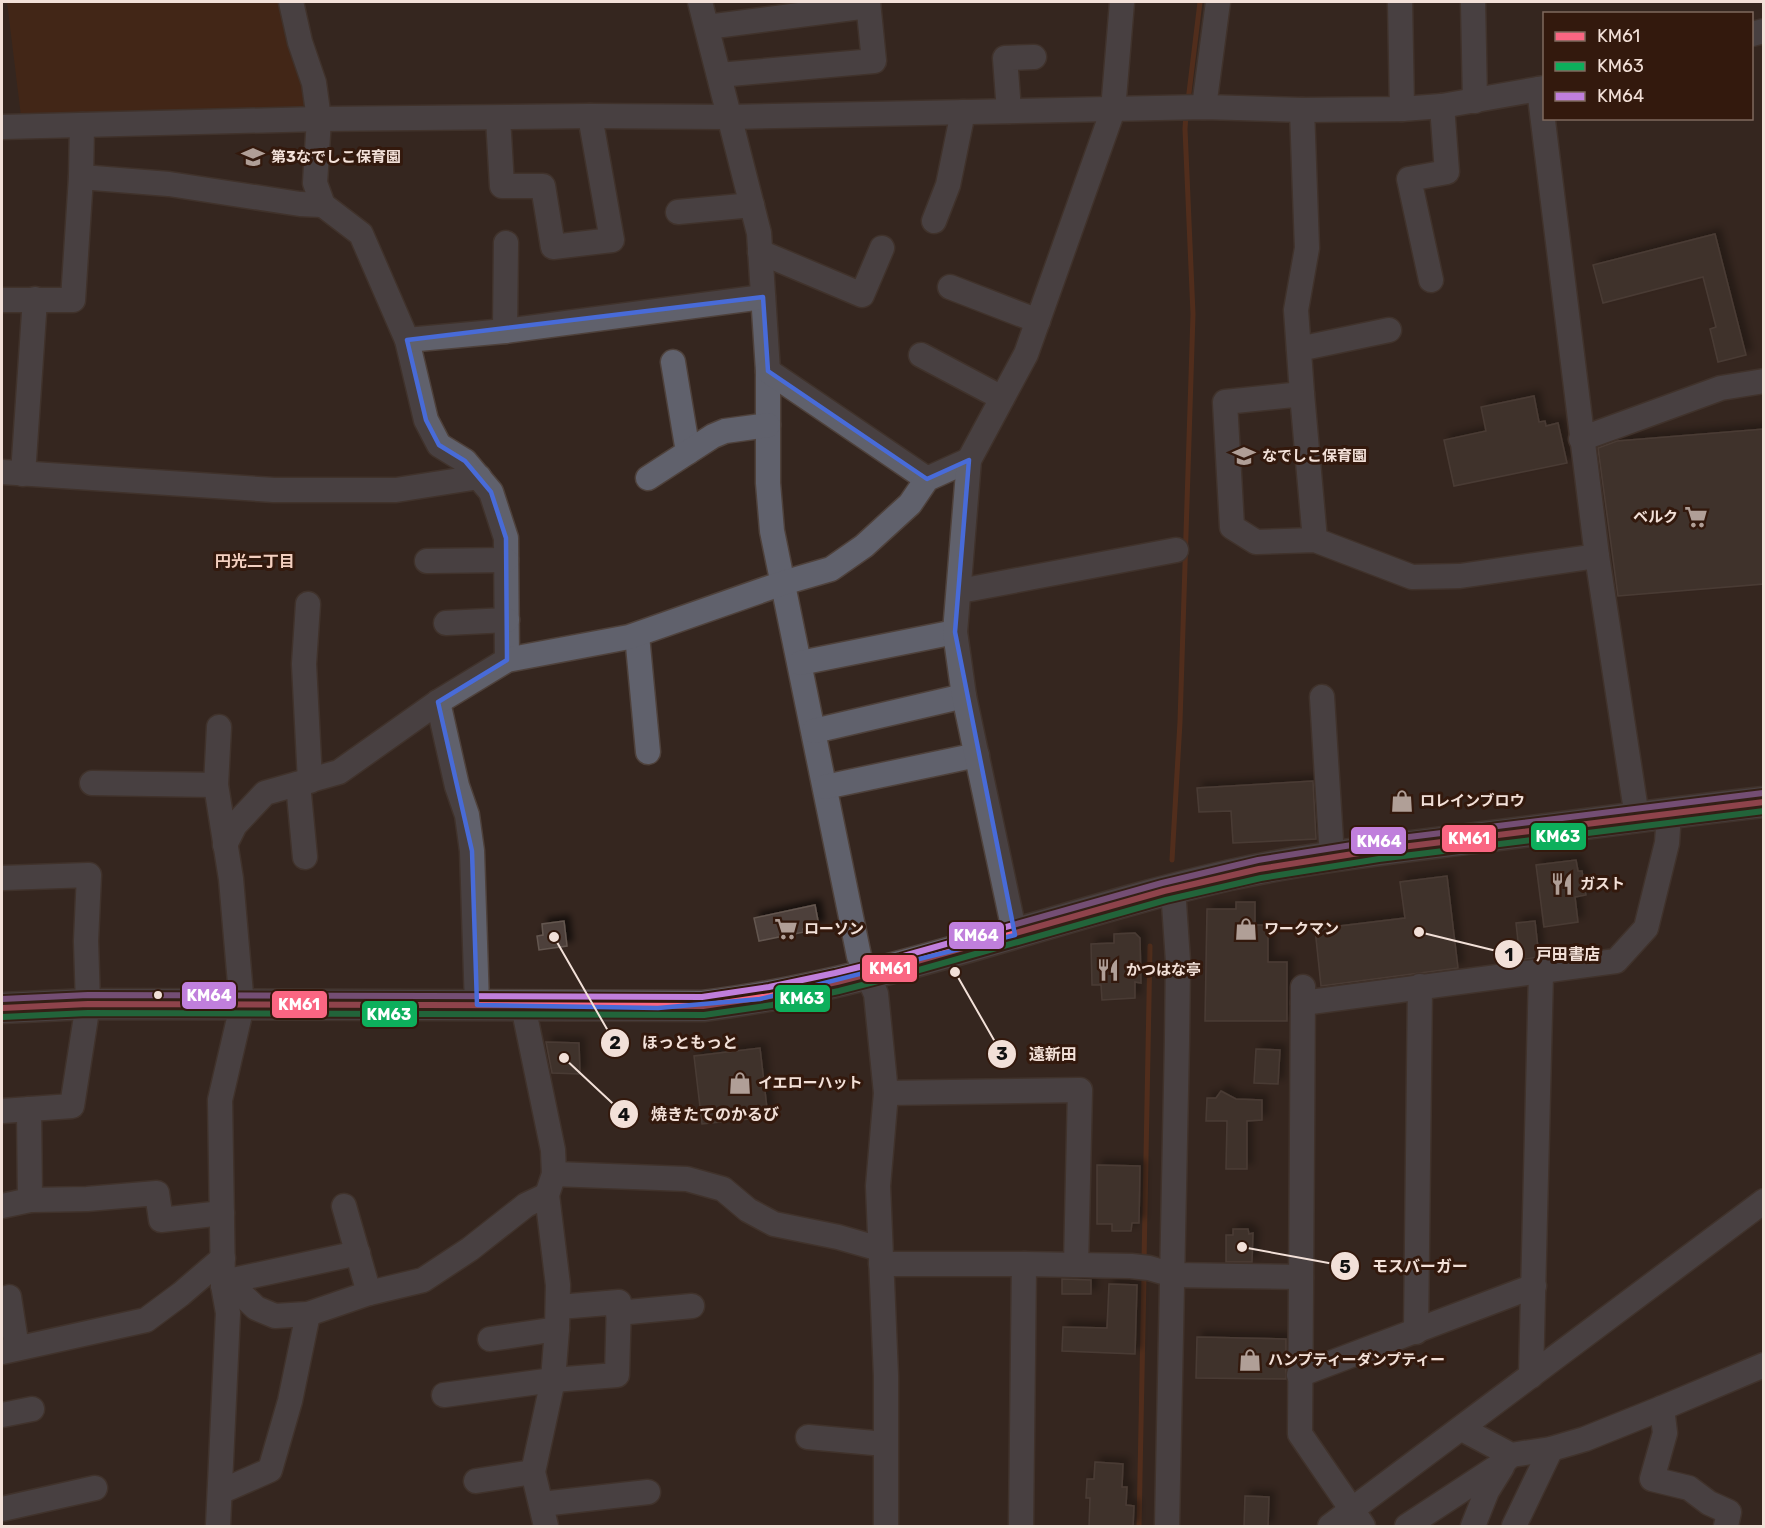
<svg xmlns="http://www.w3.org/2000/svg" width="1765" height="1528" viewBox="0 0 1765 1528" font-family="Rubik,'Noto Sans JP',sans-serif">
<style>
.green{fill:#52270f}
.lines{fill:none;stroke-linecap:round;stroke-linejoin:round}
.stream{stroke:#733719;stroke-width:5}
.building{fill:#4d403a;stroke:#645750;stroke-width:1.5;filter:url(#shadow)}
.minor-casing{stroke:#4e413b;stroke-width:27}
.major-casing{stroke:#4e413b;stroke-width:33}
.minor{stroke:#60616c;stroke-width:24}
.major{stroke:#63616b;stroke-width:30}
.bus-1-casing{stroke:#33190d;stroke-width:10}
.bus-2-casing{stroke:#33190d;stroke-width:10}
.bus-3-casing{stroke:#33190d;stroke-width:10}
.bus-1{stroke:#fa6682;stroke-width:6}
.bus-2{stroke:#0daf5c;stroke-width:6}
.bus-3{stroke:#c07fdc;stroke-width:6}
.marked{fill:none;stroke:#486bd8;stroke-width:4.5;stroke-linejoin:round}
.bus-dot{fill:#f2e0d8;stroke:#33190d;stroke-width:2}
.labels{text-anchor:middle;stroke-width:6;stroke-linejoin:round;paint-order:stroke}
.poi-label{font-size:15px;font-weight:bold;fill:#f2e0d8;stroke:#33190d;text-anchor:start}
.neighbourhood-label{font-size:16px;font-weight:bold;fill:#f3cfbf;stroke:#33190d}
.leader{fill:none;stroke:#f2e0d8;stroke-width:2}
.callout-dot{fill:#f2e0d8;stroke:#33190d;stroke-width:2}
.mark-label{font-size:18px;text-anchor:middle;font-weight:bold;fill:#111}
.callout-label{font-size:16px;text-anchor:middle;font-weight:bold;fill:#f2e0d8;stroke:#33190d;stroke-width:6;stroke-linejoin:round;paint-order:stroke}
.line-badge{stroke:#33190d;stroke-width:2}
.badge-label{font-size:16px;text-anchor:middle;font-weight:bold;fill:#fff}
</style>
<defs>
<filter id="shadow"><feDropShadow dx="5.5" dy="-5.5" stdDeviation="3" flood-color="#0009"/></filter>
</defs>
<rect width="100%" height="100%" fill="#35261f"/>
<!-- green -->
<polygon class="green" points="7,2 284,2 310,110 21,116"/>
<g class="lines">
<!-- stream -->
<g class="stream">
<polyline points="1188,101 1200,2"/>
<polyline points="1172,860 1180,722 1193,314 1185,129 1186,113"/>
<polyline points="1144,1262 1150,946"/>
<polyline points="1139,1526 1144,1274"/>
</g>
</g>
<!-- building -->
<g class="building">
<polygon points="1715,234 1746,355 1718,362 1710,329 1716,327 1703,277 1603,303 1593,265"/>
<polygon points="1534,396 1539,422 1545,421 1546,426 1558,423 1567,463 1454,486 1444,440 1486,431 1481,407"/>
<polygon points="1764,429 1764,584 1618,596 1598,448 1617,441"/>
<polygon points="1313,781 1316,839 1233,843 1231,811 1199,812 1197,788"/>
<polygon points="1576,860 1578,871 1582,871 1586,895 1575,897 1578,922 1544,927 1536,865"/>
<polygon points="1447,876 1458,968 1321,986 1315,929 1405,918 1400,882"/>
<polygon points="1236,902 1255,902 1255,925 1268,925 1268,962 1287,962 1287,1021 1205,1021 1207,909 1236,909"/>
<polygon points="815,905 819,926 803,929 804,932 759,941 754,918"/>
<polygon points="564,921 567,946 539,950 537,936 543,935 542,924"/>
<polygon points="1535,921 1539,957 1520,960 1516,923"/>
<polygon points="1135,933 1140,938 1141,983 1135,982 1135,998 1102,1000 1101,985 1092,985 1091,944 1114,943 1114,934"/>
<polygon points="546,1042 579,1043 580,1074 552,1073"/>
<polygon points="760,1048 768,1117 702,1124 694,1056"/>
<polygon points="1256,1049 1280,1050 1278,1084 1254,1083"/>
<polygon points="1221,1091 1236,1099 1262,1100 1262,1120 1247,1121 1247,1169 1226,1169 1227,1121 1206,1121 1207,1098 1216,1098"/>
<polygon points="1097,1165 1140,1166 1139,1223 1132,1223 1131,1231 1112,1231 1112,1224 1097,1224"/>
<polygon points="1233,1229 1248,1229 1249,1234 1253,1233 1252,1262 1226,1262 1226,1235 1233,1235"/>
<polygon points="1062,1279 1091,1280 1091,1294 1062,1294"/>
<polygon points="1109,1284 1137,1285 1135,1354 1062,1351 1063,1327 1107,1328"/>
<polygon points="1197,1337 1286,1339 1286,1379 1196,1378"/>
<polygon points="1095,1462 1123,1464 1122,1487 1127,1487 1126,1505 1134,1506 1133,1527 1089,1527 1090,1498 1086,1498 1087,1479 1094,1479"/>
<polygon points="1245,1496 1269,1497 1268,1527 1244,1527"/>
</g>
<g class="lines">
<!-- minor casing -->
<g class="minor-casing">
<g id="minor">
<polyline points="291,2 300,42 314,83 319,119 315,183 323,205 361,234 407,340 426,420 439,445 465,461 491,492 506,538 507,660"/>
<polyline points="700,2 759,233 768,371 768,483 772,531 859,956 876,994 886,1093 878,1186 886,1376 886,1526"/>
<polyline points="1400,2 1402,109"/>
<polyline points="1473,2 1475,101"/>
<polyline points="707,27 868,6"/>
<polyline points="1752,34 1764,31"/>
<polyline points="719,75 874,61 868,2"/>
<polyline points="1539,89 1597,556 1637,817"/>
<polyline points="1204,107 1218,2"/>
<polyline points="1009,111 1005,58 1034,57"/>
<polyline points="498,118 502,186 543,186 553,247 612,240 590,116"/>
<polyline points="2,127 319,119 590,116 729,117 1204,107 1302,110 1402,109 1442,106 1544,88"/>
<polyline points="81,177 169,184 300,204 323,205"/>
<polyline points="678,212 752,205"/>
<polyline points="934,221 948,185 963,112"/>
<polyline points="760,252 862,295 882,248"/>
<polyline points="1431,280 1409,179 1447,172 1442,106"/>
<polyline points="950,287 1038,321"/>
<polyline points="2,300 73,300 81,177 82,125"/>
<polyline points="505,331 506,243"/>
<polyline points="407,340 505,331 763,297"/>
<polyline points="1299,349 1389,330"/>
<polyline points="921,355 1002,398"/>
<polyline points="673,362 688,452"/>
<polyline points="768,371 927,479"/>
<polyline points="1302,394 1296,310 1307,248 1302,110"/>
<polyline points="1581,439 1721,388 1764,381"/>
<polyline points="2,472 274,490 396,490 479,477"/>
<polyline points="23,474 35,299"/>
<polyline points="648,478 713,436 725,431 768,425"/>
<polyline points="1315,540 1302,394 1225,402 1232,527 1256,542 1315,540 1412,577 1460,576 1597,556"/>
<polyline points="427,561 506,560"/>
<polyline points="960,591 1176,550"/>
<polyline points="308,604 304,664 310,781"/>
<polyline points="446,623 507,620"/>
<polyline points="637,635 648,752"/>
<polyline points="800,663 955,632"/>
<polyline points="1322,697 1332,857"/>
<polyline points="438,702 457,786 467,815 472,851 477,1005"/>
<polyline points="814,731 964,696"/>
<polyline points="92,783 216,785"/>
<polyline points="298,784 305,857"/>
<polyline points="825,787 977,755"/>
<polyline points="225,845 235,825 265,793 339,772 438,702 507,660 629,637 783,583 831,569 864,546 910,504 927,479 969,460"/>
<polyline points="2,878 89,875 86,941 88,1004 72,1106 2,1111"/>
<polyline points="1015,935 964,696 955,632 969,460 1026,354 1113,110 1122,2"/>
<polyline points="1303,987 1300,1434 1363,1526"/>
<polyline points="1303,1003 1616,961 1646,928 1667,843 1669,813"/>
<polyline points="523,1006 553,1150 554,1174 547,1195 558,1285 557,1329 553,1380 533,1472 546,1526"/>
<polyline points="886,1093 1080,1090 1076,1265"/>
<polyline points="29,1109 30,1200"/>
<polyline points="554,1174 687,1179 723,1189 748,1210 774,1224 838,1237 880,1249"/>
<polyline points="2,1206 30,1200 87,1199 157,1193 161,1220 222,1213"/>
<polyline points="344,1206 369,1293"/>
<polyline points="881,1264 1024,1264 1131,1266 1149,1268 1173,1275 1301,1277"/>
<polyline points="223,1285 237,1290 256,1308 275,1316 308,1314 369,1293 423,1280 470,1249 526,1205 547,1195"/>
<polyline points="223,1285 233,1280 358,1253"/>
<polyline points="9,1297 17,1348"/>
<polyline points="618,1313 692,1306"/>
<polyline points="1416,1332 1420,986"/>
<polyline points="490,1339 557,1329"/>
<polyline points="2,1352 146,1320 181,1294 223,1258"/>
<polyline points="1299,1375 1534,1286"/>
<polyline points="1531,1376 1541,972"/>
<polyline points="444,1395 553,1380 617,1375 619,1302 559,1307"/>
<polyline points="1662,1408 1665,1433 1652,1479 1689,1488 1709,1503 1729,1512 1726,1526"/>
<polyline points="2,1415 32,1409"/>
<polyline points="1462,1429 1511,1455 1551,1449 1585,1439 1662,1408 1764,1365"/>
<polyline points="808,1437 885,1444"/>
<polyline points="476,1481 533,1472"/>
<polyline points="220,1492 270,1470 290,1401 308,1314"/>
<polyline points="542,1504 648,1492"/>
<polyline points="2,1509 95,1488"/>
<polyline points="218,1526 228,1313 223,1285 220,1100 242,1006 231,879 216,785 219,727"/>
<polyline points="1021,1526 1024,1264"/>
<polyline points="1167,1526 1177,1040 1178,961 1173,889"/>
<polyline points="1330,1526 1764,1201"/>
<polyline points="1407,1526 1503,1463 1511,1455"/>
<polyline points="1473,1526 1487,1491 1502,1467"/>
<polyline points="1514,1526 1551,1449"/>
</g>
</g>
<!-- major casing -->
<g class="major-casing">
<path id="major" d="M2,1008L88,1004L703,1006C884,984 1053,915 1230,875C1308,858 1388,849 1467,839C1566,827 1664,813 1764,802"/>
</g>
<!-- minor -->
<use href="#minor" class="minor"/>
<!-- major -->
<use href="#major" class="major"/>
<!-- bus-1 casing -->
<g class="bus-1-casing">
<polyline id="bus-1" points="2,1008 88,1004 703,1006 770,996 837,982 903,965 1164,891 1259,869 1378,850 1764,802"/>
</g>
<!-- bus-2 casing -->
<g class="bus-2-casing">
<polyline id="bus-2" points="2,1017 88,1013 704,1015 772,1005 839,991 905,974 1166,900 1261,878 1379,859 1764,811"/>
</g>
<!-- bus-3 casing -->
<g class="bus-3-casing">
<polyline id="bus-3" points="2,999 88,995 702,997 769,987 835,973 900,957 1162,883 1258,860 1377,841 1763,793"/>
</g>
<!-- bus-1 -->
<use href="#bus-1" class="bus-1"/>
<!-- bus-2 -->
<use href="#bus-2" class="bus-2"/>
<!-- bus-3 -->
<use href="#bus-3" class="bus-3"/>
</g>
<!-- marked area -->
<path d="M0 0H1765V1528H0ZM763,297L768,371L927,479L969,460L955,632L1015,935L760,999L658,1008L477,1005L472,851L438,702L507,660L506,538L491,492L465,461L439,445L426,420L407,340Z" fill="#35261f" fill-opacity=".55" fill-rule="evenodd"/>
<path class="marked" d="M763,297L768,371L927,479L969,460L955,632L1015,935L760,999L658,1008L477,1005L472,851L438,702L507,660L506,538L491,492L465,461L439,445L426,420L407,340Z"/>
<!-- icons -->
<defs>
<g id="school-bare" transform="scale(1.8)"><path d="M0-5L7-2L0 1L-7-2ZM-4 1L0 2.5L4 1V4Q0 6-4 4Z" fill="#b09f97" stroke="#33190d" stroke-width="2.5" paint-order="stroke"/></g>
<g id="supermarket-bare" transform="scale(1.8)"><path d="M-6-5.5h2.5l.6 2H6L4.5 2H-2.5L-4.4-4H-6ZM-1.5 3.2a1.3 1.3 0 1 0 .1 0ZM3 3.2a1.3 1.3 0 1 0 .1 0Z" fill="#b09f97" stroke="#33190d" stroke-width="2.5" paint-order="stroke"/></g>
<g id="shop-bare" transform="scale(1.8)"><path d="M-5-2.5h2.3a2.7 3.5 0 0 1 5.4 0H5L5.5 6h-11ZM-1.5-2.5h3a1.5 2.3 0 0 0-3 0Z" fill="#b09f97" stroke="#33190d" stroke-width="2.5" paint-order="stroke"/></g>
<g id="restaurant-bare" transform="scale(1.8)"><path d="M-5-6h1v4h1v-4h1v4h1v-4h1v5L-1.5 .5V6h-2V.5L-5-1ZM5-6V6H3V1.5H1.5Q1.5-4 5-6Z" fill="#b09f97" stroke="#33190d" stroke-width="2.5" paint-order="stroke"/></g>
</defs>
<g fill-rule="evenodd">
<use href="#school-bare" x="253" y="157"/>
<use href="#school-bare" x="1244" y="456"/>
<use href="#supermarket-bare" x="1696" y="517"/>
<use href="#shop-bare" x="1402" y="801"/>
<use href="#restaurant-bare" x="1562" y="884"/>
<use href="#supermarket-bare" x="786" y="929"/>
<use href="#shop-bare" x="1246" y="929"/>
<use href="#restaurant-bare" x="1108" y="970"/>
<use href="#shop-bare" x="740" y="1083"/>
<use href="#shop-bare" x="1250" y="1360"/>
</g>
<!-- markers -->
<circle class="bus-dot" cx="158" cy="995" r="5"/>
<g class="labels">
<!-- poi labels -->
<g class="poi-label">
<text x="271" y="162">第3なでしこ保育園</text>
<text x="1262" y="461">なでしこ保育園</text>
<text x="1678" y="522" text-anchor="end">ベルク</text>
<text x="1420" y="806">ロレインブロウ</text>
<text x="1580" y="889">ガスト</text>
<text x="804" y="934">ローソン</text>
<text x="1264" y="934">ワークマン</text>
<text x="1126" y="975">かつはな亭</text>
<text x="758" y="1088">イエローハット</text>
<text x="1268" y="1365">ハンプティーダンプティー</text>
</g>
<!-- neighbourhood labels -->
<g class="neighbourhood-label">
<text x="255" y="567">円光二丁目</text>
</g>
</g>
<!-- callouts -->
<path class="leader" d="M1419 932L1509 954M554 937L615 1043M955 972L1002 1054M564 1058L624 1114M1242 1247L1345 1266"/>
<g class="callout-dot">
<circle cx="1419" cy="932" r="6"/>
<circle cx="554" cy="937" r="6"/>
<circle cx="955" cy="972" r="6"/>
<circle cx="564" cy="1058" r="6"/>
<circle cx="1242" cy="1247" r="6"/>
<circle cx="1509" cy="954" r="15"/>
<circle cx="615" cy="1043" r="15"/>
<circle cx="1002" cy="1054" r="15"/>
<circle cx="624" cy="1114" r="15"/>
<circle cx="1345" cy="1266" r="15"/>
</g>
<g class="mark-label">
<text x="1509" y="961">1</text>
<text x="615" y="1049">2</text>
<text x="1002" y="1060">3</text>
<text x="624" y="1121">4</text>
<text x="1345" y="1273">5</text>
</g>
<g class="callout-label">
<text x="1568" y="960">戸田書店</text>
<text x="690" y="1048">ほっともっと</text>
<text x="1053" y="1060">遠新田</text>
<text x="715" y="1120">焼きたてのかるび</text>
<text x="1420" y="1272">モスバーガー</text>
</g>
<g class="line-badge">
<rect x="1530" y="822" width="57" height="29" rx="6" fill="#0daf5c"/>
<rect x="1441" y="824" width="56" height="29" rx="6" fill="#fa6682"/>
<rect x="1350" y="826" width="57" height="29" rx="6" fill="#c07fdc"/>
<rect x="948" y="921" width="57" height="29" rx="6" fill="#c07fdc"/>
<rect x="861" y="954" width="57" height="29" rx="6" fill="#fa6682"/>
<rect x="181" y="981" width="56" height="29" rx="6" fill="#c07fdc"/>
<rect x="774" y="984" width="57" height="29" rx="6" fill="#0daf5c"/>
<rect x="271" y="990" width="57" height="29" rx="6" fill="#fa6682"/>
<rect x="361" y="1000" width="57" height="28" rx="6" fill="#0daf5c"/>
</g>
<g class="badge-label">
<text x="1558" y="842">KM63</text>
<text x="1469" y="844">KM61</text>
<text x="1379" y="847">KM64</text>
<text x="976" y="941">KM64</text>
<text x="890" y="974">KM61</text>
<text x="209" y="1001">KM64</text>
<text x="802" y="1004">KM63</text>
<text x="299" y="1010">KM61</text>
<text x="389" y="1020">KM63</text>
</g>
<!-- border -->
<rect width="1765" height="1528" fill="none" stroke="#f2e0d8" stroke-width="6"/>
<!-- legend -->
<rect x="1543" y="12" width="210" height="108" fill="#33190d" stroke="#7f695e" stroke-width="1.5"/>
<rect x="1555" y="32" width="30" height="9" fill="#fa6682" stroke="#7f695e" stroke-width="1.5"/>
<text x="1597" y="42" font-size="18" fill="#f2e0d8">KM61</text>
<rect x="1555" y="62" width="30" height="9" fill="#0daf5c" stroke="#7f695e" stroke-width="1.5"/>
<text x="1597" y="72" font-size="18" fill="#f2e0d8">KM63</text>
<rect x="1555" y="92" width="30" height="9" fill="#c07fdc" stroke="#7f695e" stroke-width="1.5"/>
<text x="1597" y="102" font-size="18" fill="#f2e0d8">KM64</text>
</svg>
